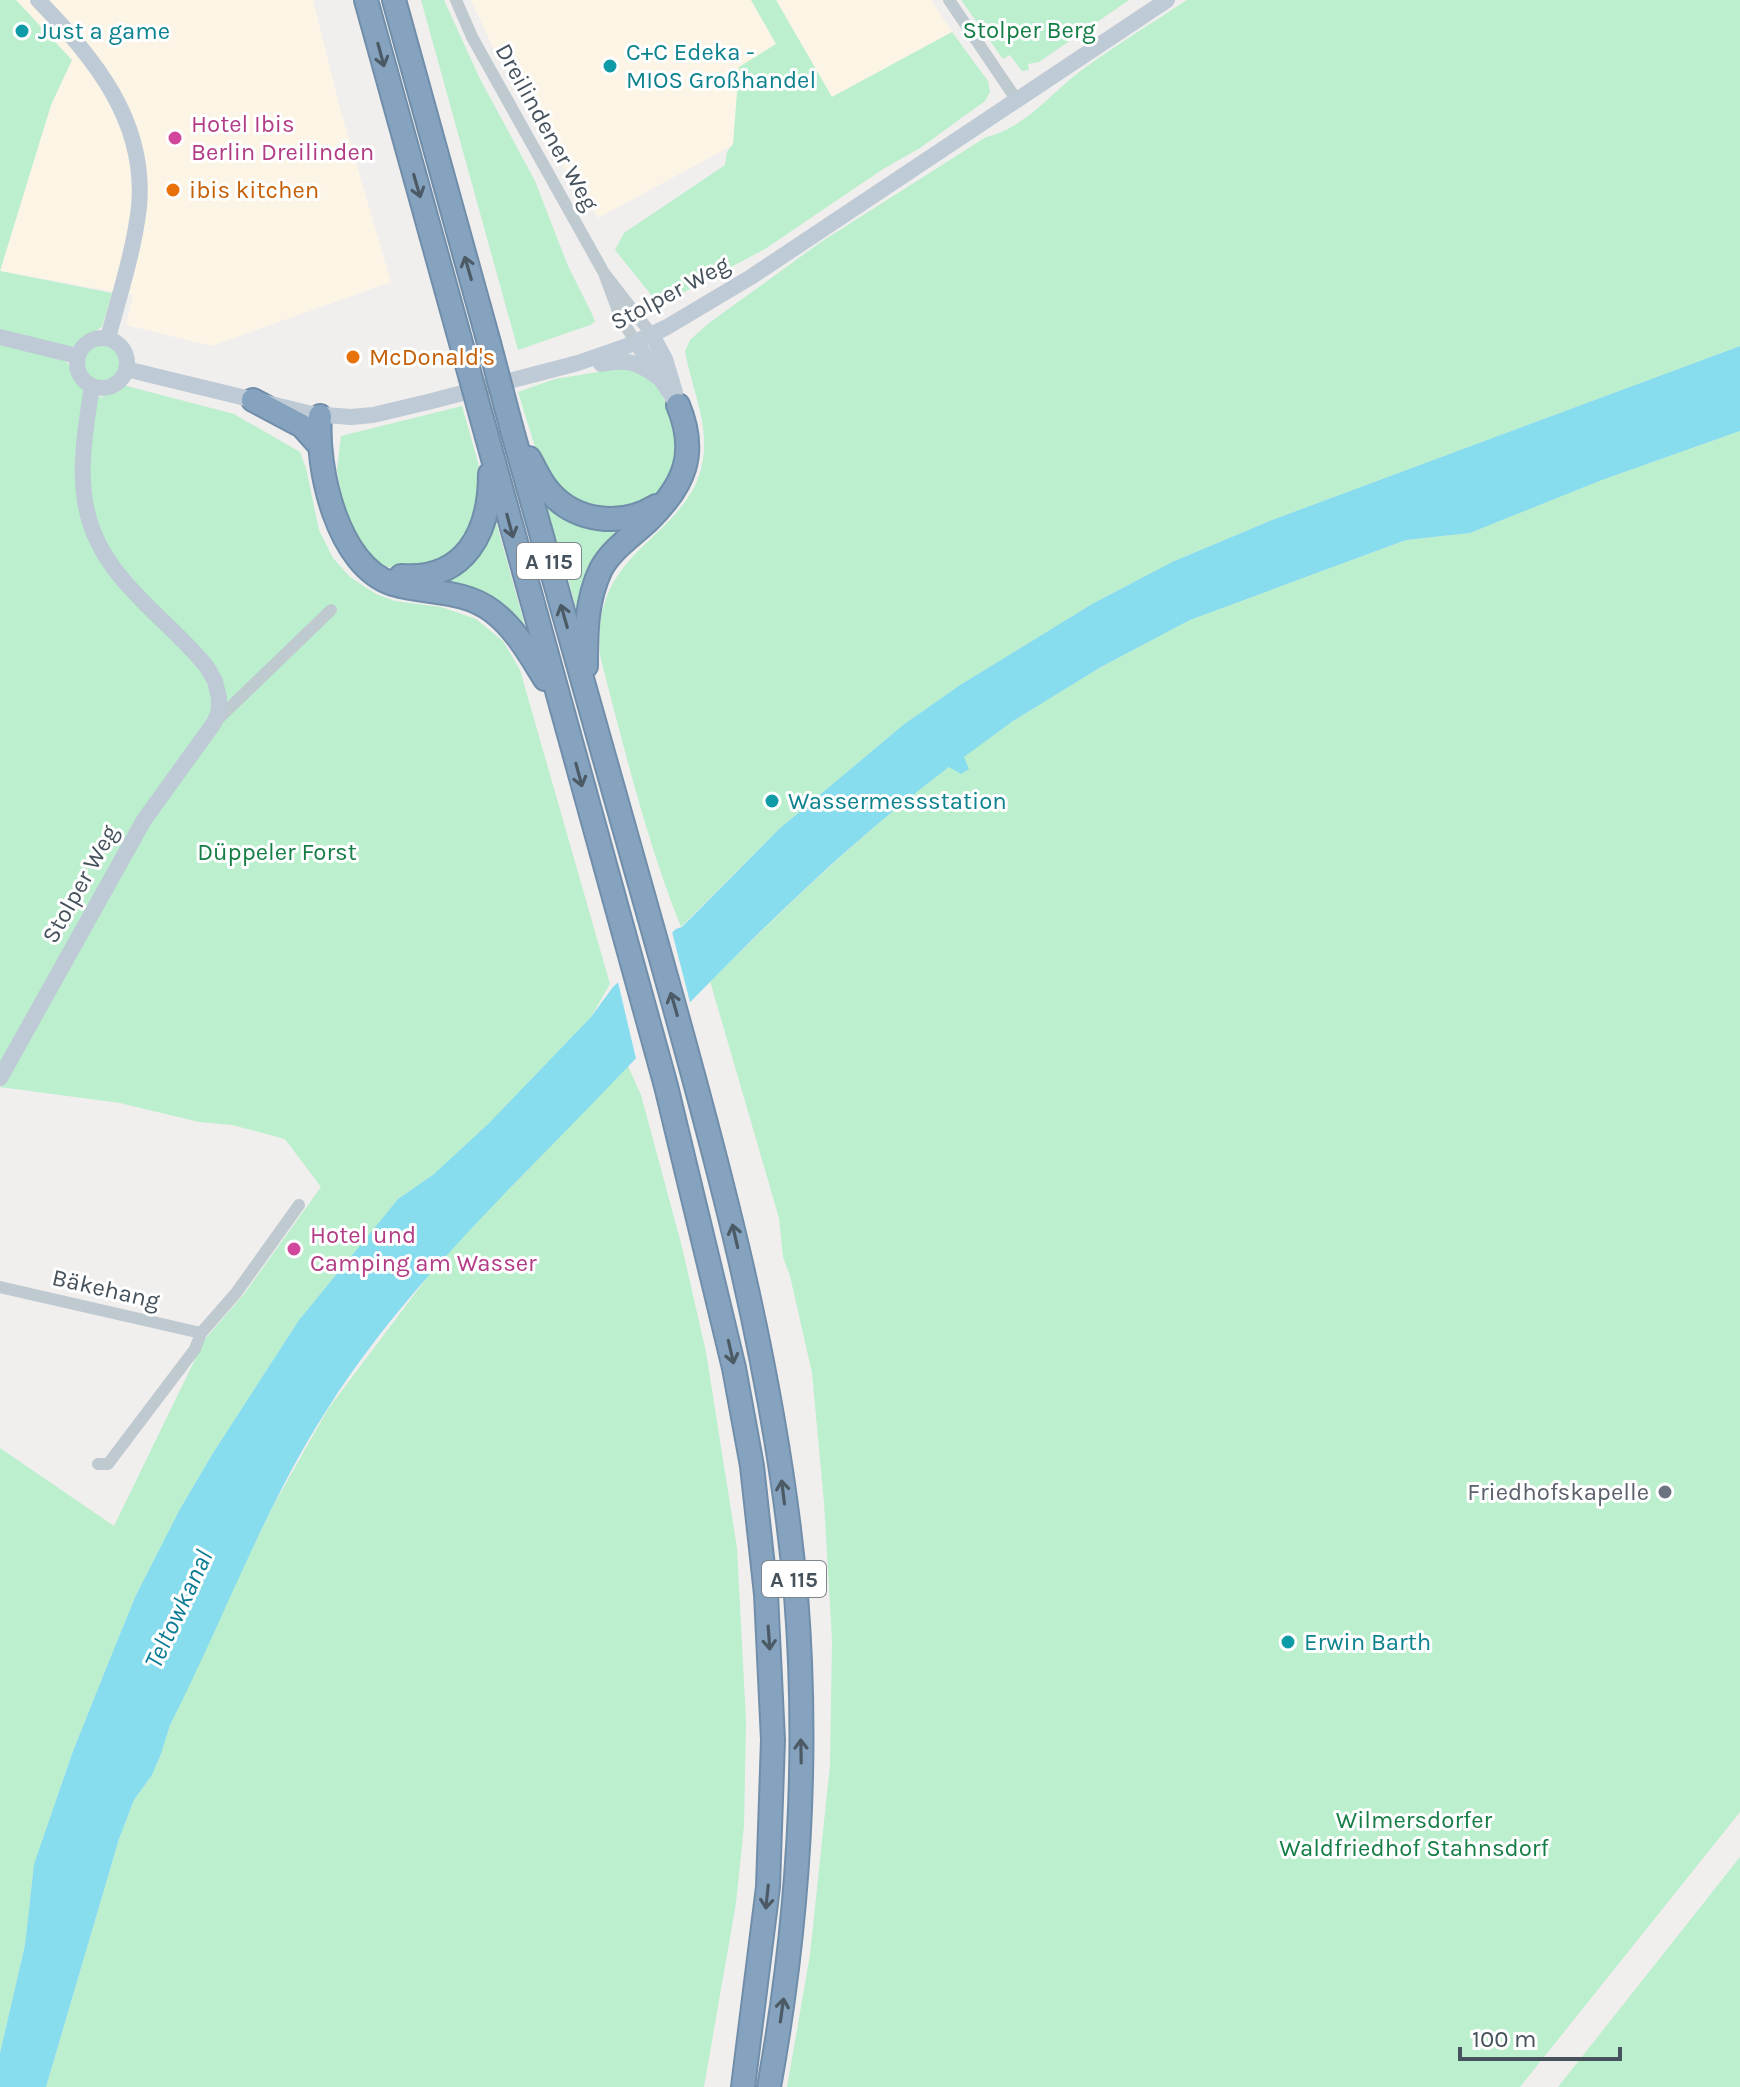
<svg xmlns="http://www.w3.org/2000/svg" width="1740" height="2087" viewBox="0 0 1740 2087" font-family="Karla,sans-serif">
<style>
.commercial{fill:#fcf5e6}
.green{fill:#bbefcd}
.water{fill:#87dced}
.pier{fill:#f1eeee}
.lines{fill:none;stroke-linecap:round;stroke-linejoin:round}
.highway-casing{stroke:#708eaa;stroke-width:26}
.street{stroke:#bec9d0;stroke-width:12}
.secondary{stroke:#becad5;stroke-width:16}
.highway{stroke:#85a3be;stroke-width:22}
.highway-bridge-casing{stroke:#708eaa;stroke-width:26;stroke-linecap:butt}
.highway-bridge{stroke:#85a3be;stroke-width:22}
.oneway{stroke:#4c5a66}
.culture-dot{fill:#0f9aa8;stroke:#fff;stroke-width:3}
.hotel-dot{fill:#d1479c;stroke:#fff;stroke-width:3}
.food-dot{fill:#e8710a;stroke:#fff;stroke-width:3}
.worship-dot{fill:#6b7280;stroke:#fff;stroke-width:3}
.labels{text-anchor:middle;stroke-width:6;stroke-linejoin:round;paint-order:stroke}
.shield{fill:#fff;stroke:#7e868d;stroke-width:2}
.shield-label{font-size:22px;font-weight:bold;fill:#46525c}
.park-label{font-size:24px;fill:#157e46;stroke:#fff}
.culture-label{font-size:24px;fill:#0d838f;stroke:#fff;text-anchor:start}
.hotel-label{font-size:24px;fill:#b23c85;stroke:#fff;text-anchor:start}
.street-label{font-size:24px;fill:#46525c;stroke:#fff}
.food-label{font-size:24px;fill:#c56008;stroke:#fff;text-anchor:start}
.worship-label{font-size:24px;fill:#5b616d;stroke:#fff;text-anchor:end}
.water-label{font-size:26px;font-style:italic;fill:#0b7c94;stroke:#fff}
</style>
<rect width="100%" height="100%" fill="#f1eeee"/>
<!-- commercial -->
<g class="commercial">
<polygon points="16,0 313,0 340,108 391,282 211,346 126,325 133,295 0,271 51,105 72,60"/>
<polygon points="471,0 751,0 776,44 739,67 733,145 598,218 570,173 564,167 493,48"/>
<polygon points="776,0 931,0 952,32 832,97"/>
</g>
<!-- green -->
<g class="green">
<path d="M0,0H16L72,60L51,105L0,271L112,293L102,327L71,347L63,359C73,366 80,384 87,395L102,397L123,385L234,414L300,452L306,468L319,530L333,558L350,577L376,594L395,601L441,607L476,619L503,641L520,670L610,984L591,1017L488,1124L434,1174L398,1199L299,1320L213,1453L180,1509L136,1595L107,1666L73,1751L34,1864L25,1945L0,2053V1448L114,1526L205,1339L244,1294L321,1187L285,1139L232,1125L199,1122L120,1103L0,1087Z"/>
<polygon points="421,0 444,0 479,77 535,181 568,266 593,316 595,322 590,325 518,350"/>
<polygon points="751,0 776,0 832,97 952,32 988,81 990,92 985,101 920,148 883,169 765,249 667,301 656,301 615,250 624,233 725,165 727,152 733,144 739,67 776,44"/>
<polygon points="961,0 1129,0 1039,62 1028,64 1029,70 1022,71 1010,55 1003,59"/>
<path d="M1187,0H1740V346L1272,520L1172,562L1092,604L960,685L903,725L779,829L681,927C646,840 624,747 600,656C599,638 599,619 605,602C623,543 694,523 703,459C709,423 691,386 685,351L690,340L709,323L821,242L986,137C1024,129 1052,92 1082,70C1116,45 1152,23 1187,0Z"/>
<circle cx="102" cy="362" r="19"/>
<polygon points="617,369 634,370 656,383 677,425 680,442 674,472 664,488 649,501 612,512 570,500 541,466 518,392 555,379"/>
<polygon points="462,406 479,466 482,500 477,523 456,554 406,571 379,565 359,547 347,525 337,470 341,436"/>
<path d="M1740,431V1812L1520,2087H787L810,1955L830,1765L832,1640L824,1502L812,1373L790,1276L783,1257L779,1218L710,981C787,906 863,831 949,767L969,768L963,757L1013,721L1101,667L1190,620L1406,540L1470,533L1602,480Z"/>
<polygon points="543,494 632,520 580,622 562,558 565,557 561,545 558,546"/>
<polygon points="491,504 530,644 514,624 413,581 436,576"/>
<polygon points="628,1066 641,1095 682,1247 706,1352 737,1548 746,1721 744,1826 736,1903 704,2087 46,2087 119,1839 134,1800 152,1775 161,1754 170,1725 236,1582 273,1506 328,1409 441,1259"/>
<polygon points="1740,1857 1740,2087 1558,2087"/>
</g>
<!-- water -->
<path class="water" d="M1740,346V431L1602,480L1470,533L1406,540L1190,620L1101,667L1013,721L964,757L969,769L961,774L949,767C818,865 706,986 593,1103C499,1200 399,1295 326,1411C263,1510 223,1621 170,1725L161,1754L152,1775L134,1800L119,1839L46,2087H0V2053L25,1945L34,1864L73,1751L107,1666L136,1595L180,1509L213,1453L299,1320L398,1199L434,1174L488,1124L591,1017L613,987L676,929L682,927L779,829L903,725L960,685L1092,604L1172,562L1272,520Z"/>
<!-- pier -->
<polygon class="pier" points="671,928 691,1006 637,1063 617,978"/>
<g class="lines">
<!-- highway casing -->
<g class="highway-casing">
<g id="highway">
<polyline points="366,0 463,350"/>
<polyline points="394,0 489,343"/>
<polyline points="253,400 302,426 319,445"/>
<path d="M320,416C316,468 337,566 393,584C427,594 463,589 492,611C515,628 530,655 545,679"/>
<path d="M512,430C561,605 611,780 660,955C719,1165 777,1377 796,1595C809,1759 798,1926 769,2087"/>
<polyline points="487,437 666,1086 734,1368 752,1466 766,1594 773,1740 768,1887 743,2087"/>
<path d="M529,458C535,468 540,481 548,490C575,523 622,527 656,506"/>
<path d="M401,576C466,581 490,531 490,474"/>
<path d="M586,666C586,633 586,600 601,569C612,549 632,536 648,521C685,485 698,453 678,405"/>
</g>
</g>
<!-- street -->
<g class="street">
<polyline points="456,0 472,37 604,273 652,335"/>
<polyline points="949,0 1016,99"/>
<polyline points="605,276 621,319 636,342"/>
<polyline points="215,722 331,610"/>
<polyline points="0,1287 201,1333"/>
<polyline points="98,1464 108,1464 195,1349 201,1333 236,1293 299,1205"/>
</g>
<!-- secondary -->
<g class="secondary">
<path d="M38,0C94,58 147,121 139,207C134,251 119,296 108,338"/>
<polyline points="652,335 665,359 675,392"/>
<polyline points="0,337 77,356"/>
<circle cx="102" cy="363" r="25"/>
<polyline points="636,342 678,405"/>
<path d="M601,364C627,359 636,361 658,377"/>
<polyline points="126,369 312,414 351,417 373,415 428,402 578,363 627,346 667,327 751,277 1167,0"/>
<path d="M0,1078L144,820L214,723L219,711V698L215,681L207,667C185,640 158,618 134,592C70,526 79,469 92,386"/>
</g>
<!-- highway -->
<use href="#highway" class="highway"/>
<!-- highway-bridge casing -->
<g class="highway-bridge-casing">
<g id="highway-bridge">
<polyline points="489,343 512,430"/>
<polyline points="463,350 487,437"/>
</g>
</g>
<!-- highway-bridge -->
<use href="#highway-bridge" class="highway-bridge"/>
</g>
<!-- one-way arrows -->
<defs><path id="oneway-shaft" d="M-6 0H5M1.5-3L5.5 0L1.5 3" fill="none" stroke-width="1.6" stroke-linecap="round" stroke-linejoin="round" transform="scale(2)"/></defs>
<g class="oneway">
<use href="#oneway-shaft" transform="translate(381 55) rotate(75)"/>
<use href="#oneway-shaft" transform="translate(417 186) rotate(74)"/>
<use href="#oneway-shaft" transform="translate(468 268) rotate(-106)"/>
<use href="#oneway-shaft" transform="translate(510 526) rotate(75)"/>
<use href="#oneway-shaft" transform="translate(564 616) rotate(-106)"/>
<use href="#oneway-shaft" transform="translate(579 775) rotate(75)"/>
<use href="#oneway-shaft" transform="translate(674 1004) rotate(-106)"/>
<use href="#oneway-shaft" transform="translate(735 1236) rotate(-103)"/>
<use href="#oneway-shaft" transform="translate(731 1352) rotate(77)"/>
<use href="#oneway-shaft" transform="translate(783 1492) rotate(-97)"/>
<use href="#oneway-shaft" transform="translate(769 1638) rotate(86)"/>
<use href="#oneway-shaft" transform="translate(801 1751) rotate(-91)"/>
<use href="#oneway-shaft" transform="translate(767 1897) rotate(96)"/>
<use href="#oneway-shaft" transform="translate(782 2010) rotate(-82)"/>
</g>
<!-- markers -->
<g class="culture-dot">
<circle cx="22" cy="31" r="8"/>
<circle cx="610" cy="66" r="8"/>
<circle cx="772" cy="801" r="8"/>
<circle cx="1288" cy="1642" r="8"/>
</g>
<g class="hotel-dot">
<circle cx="175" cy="138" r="8"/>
<circle cx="294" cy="1249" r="8"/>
</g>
<g class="food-dot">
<circle cx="173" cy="190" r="8"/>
<circle cx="353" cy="357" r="8"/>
</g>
<circle class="worship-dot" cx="1665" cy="1492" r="8"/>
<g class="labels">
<!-- shield labels -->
<g class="shield">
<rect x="517" y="543" width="64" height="36" rx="6"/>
<rect x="762" y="1561" width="64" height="36" rx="6"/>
</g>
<g class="shield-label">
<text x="549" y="569">A 115</text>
<text x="794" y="1587">A 115</text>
</g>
<!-- park labels -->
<g class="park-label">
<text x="1029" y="38">Stolper Berg</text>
<text x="277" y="860">Düppeler Forst</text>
<text x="1414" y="1828">Wilmersdorfer<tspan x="1414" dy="28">Waldfriedhof Stahnsdorf</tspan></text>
</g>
<!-- culture labels -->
<g class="culture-label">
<text x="38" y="39">Just a game</text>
<text x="626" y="60">C+C Edeka -<tspan x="626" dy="28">MIOS Großhandel</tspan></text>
<text x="788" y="809">Wassermessstation</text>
<text x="1304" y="1650">Erwin Barth</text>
</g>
<!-- hotel labels -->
<g class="hotel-label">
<text x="191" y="132">Hotel Ibis<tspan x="191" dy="28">Berlin Dreilinden</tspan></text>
<text x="310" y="1243">Hotel und<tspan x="310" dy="28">Camping am Wasser</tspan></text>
</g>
<!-- street labels -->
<g class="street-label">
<text transform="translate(547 127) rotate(61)" y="8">Dreilindener Weg</text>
<text transform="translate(670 293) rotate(-28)" y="8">Stolper Weg</text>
<text transform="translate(80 884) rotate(-61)" y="8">Stolper Weg</text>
<text transform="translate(106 1289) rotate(13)" y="8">Bäkehang</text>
</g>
<!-- food labels -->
<g class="food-label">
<text x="189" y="198">ibis kitchen</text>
<text x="369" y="365">McDonald's</text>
</g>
<!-- worship labels -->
<g class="worship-label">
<text x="1649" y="1500">Friedhofskapelle</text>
</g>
<!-- water labels -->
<g class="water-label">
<text transform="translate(178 1609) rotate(-65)" y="9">Teltowkanal</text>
</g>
</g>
<!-- scale -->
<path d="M1460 2047v12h160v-12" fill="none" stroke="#46525c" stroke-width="4"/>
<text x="1472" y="2047" font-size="24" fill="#46525c" stroke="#ffffff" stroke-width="6" paint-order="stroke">100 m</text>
</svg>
